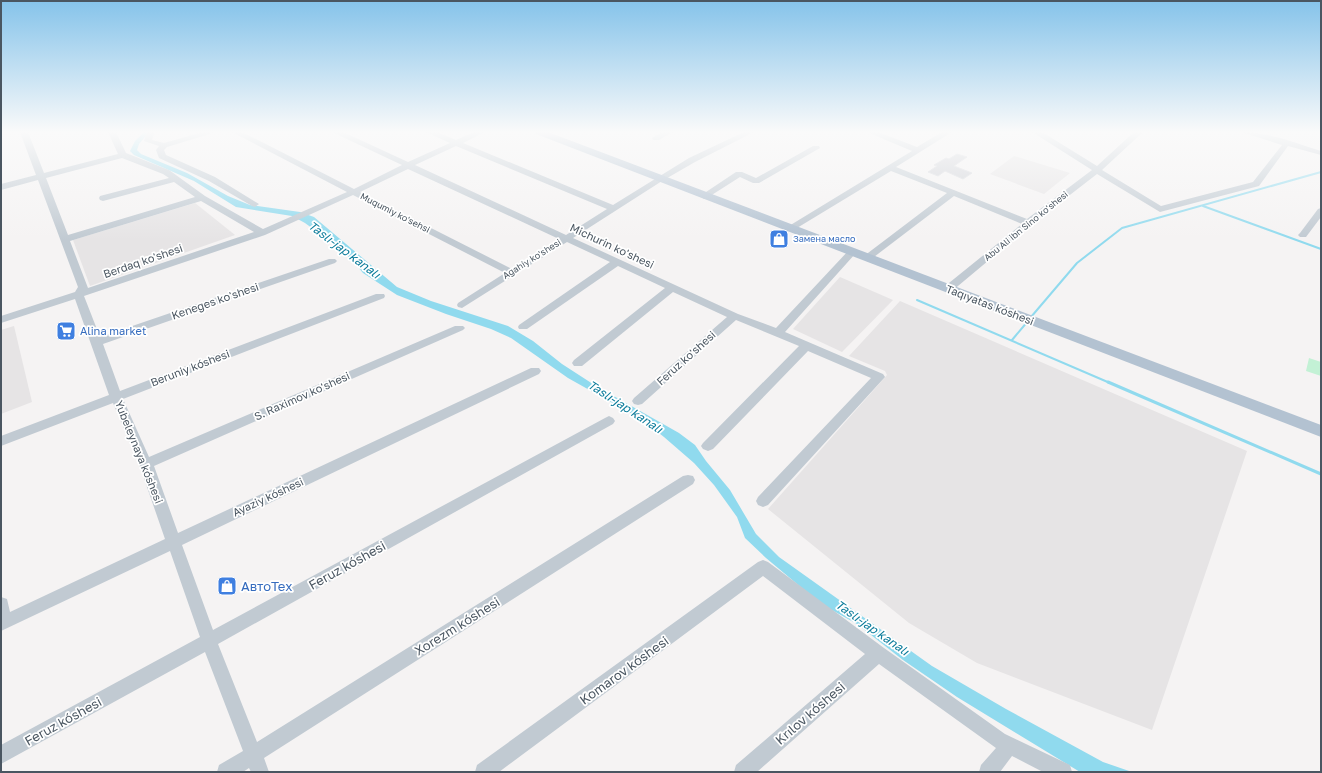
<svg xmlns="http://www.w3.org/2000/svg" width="1322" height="773" viewBox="0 0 1322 773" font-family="'Golos Text',sans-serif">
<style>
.education{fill:#e6e4e5}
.green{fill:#c3f1d5}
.water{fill:#90daee}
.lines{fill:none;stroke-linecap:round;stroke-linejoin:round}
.stream-far1{stroke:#90daee;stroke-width:2}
.stream{stroke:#90daee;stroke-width:3}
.building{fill:#cdcfd5;stroke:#d7d9de}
.minor{fill:#c1cad2;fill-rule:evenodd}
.major{fill:#b3c2d1;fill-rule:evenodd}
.labels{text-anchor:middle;stroke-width:3.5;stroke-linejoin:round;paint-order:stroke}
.far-street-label{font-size:9px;fill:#4a5661;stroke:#fff}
.far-shop-label{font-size:9px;fill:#366cbe;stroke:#fff;text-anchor:start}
.street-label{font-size:11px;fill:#4a5661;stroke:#fff}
.shop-label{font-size:11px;fill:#366cbe;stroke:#fff;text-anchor:start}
.water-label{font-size:12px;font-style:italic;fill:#0c7c9b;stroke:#fff}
.near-street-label{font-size:13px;fill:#4a5661;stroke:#fff}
.near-shop-label{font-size:13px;fill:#366cbe;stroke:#fff;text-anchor:start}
</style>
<rect width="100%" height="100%" fill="#f5f3f3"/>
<!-- education -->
<g class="education">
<polygon points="1014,156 1070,173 1044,194 990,174"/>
<polygon points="195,203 235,235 90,286 73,240"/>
<polygon points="840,277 893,300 842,352 793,329"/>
<polygon points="900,301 1247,451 1152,730 977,663 909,623 768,509 887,375 885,371 849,356"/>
<polygon points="14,326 32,402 1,414 1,330"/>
</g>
<!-- green -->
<polygon class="green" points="1309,358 1321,362 1321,376 1306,371"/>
<!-- water -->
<polygon class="water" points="144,132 149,132 139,144 137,150 141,154 187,173 228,196 250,205 300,212 314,217 397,287 431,301 508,326 533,341 562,364 596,386 679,433 695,445 706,461 730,490 756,534 779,557 932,666 1006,709 1103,762 1132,772 1080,772 957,697 903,660 857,624 821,604 766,558 745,538 737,517 714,485 694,463 664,437 641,419 568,378 511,338 491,329 446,314 397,295 363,273 352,260 339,248 305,223 292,216 236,207 194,181 134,155 130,151 135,141"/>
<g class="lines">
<!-- stream-far1 -->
<g class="stream-far1">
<polyline points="1203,206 1321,249"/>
<polyline points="917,300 1110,383"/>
<polyline points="1031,317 1077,263 1122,228 1321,172"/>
<polyline points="1012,340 1028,321"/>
</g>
<!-- stream -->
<polyline class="stream" points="1108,382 1321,474"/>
</g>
<!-- building -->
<polygon class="building" points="957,154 967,157 954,166 972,173 963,179 945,171 938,176 928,172 937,166 934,165 946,158 949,159"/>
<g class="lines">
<!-- minor -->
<g class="minor">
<path d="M20,132H28L44,173L118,154L108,132H116L126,153L169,170L205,196L263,229L347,192L232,132H242L354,189L402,165L332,132H343L408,162L450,143L426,132H437L456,140L474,132H485L463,143L613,205L689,158L744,132H754L695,162L662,181L573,238L738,314L776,328L849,250H855L857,252L855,254L785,332L883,374L885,377L768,505L763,507L758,505L756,501L758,497L871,378L808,351L713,449L708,451L703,449L701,446L703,443L799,346L736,320L642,404L638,405L634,404L632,401L634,398L727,317L673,292L582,366H574L572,363L574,360L665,288L618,266L527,329H519L518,327L519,325L610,262L567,242L462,308L458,307L457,305L458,303L505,273L353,195L265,235L84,296L100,337L329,259H335L337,261L335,263L103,344L120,391L376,294H384L385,296L384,298L123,399L149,457L455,326H463L465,328L463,330L154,466L178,533L531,368H539L541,371L539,374L182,545L213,630L605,418L609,416L613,418L615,421L613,424L218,644L257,742L683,476L688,475L693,476L695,480L693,484L264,758L269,772H251L249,768L243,772H217L219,765L243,751L205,652L1,764V745L200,637L170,551L1,631V597L7,599L10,612L165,539L139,464L113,403L1,446V436L109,395L75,299L1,323V316L75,292L78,287L38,180L1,190V184L36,175ZM456,146L607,209L566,235L415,165ZM122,158L163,174L169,178L100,196L99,198L100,200L103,201L174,182L195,197L68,235L46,178ZM408,169L559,239L512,269L360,192ZM201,201L254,232L88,288L70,241Z"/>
<polygon points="147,132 152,132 154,134 152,140 164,143 203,132 216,132 167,147 164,150 166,155 215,177 259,204 255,207 252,206 209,181 159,158 156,150 159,146 144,141"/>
<polygon points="662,132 673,132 659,140 653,140 652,138"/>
<path d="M867,132H878L917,147L942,132H952L896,167L1027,219L1092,170L1032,132H1042L1097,166L1134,132H1143L1102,170L1161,206L1253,182L1282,145L1241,132C1268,132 1295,143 1321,151V155L1288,146L1259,186L1160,212L1097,174L1031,225L952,291L948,292L943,289L944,287L1022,224L954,196L870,260H864L862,258L864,256L947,193L891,171L792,231H786L784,229L912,151Z"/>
<polygon points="813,146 819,146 820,148 759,183 753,183 740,177 707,198 704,199 700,196 736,172 742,172 756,178"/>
<polygon points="1321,208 1321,217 1306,237 1300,237 1298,235 1300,233 1318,209"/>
<polygon points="763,560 768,562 884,648 1005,734 1070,765 1072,772 1043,772 1012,756 1000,772 979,772 981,765 996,748 879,664 757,772 734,772 736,765 865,654 763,576 499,772 475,772 477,765 758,562"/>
</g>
<!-- major -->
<polygon class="major" points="534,132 548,132 1321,425 1321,437 536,134"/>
</g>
<!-- sky -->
<linearGradient id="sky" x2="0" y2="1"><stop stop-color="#85c3ea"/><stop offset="0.55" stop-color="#fafafa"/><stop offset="1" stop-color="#fafafa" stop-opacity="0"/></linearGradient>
<rect width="1322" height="240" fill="url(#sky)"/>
<!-- icons -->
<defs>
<g id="shop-square" transform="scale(1)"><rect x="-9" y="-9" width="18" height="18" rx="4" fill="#3f7fe0" stroke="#fff"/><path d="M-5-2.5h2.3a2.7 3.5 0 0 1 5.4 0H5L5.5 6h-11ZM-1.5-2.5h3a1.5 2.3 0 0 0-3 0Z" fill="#fff"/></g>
<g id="supermarket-square" transform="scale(1)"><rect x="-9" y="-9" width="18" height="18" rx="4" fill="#3f7fe0" stroke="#fff"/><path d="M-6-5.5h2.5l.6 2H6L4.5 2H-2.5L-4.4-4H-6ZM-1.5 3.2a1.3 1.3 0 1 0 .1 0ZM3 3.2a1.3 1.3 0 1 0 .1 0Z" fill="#fff"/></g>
</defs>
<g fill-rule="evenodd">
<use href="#shop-square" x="779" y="239"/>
<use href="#supermarket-square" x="66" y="331"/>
<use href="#shop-square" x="227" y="586"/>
</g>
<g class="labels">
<!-- far-street labels -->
<g class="far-street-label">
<text transform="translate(395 213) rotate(27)" y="3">Muqumiy ko'sehsi</text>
<text transform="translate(1026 226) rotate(-39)" y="3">Abu Ali ibn Sino ko'shesi</text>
<text transform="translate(532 259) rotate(-32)" y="3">Agahiy ko'shesi</text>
</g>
<!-- far-shop labels -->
<g class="far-shop-label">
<text x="793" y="242">Замена масло</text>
</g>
<!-- street labels -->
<g class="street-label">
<text transform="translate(612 246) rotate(25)" y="4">Michurin ko'shesi</text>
<text transform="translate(143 261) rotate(-19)" y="4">Berdaq ko'shesi</text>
<text transform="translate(215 301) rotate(-19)" y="4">Keneges ko'shesi</text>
<text transform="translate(990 305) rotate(21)" y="4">Taqıyatas kóshesi</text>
<text transform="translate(686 358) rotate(-42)" y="4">Feruz ko'shesi</text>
<text transform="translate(190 368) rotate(-21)" y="4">Beruniy kóshesi</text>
<text transform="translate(302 396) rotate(-24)" y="4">S. Raximov ko'shesi</text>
<text transform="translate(139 452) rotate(68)" y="4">Yubeleynaya kóshesi</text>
<text transform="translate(268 497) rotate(-25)" y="4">Ayaziy kóshesi</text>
</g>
<!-- shop labels -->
<g class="shop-label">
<text x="80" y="335">Alina market</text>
</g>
<!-- water labels -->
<g class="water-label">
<text transform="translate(344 250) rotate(37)" y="4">Taslı-jap kanalı</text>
<text transform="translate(625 407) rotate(33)" y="4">Taslı-jap kanalı</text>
<text transform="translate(872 628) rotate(35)" y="4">Taslı-jap kanalı</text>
</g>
<!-- near-street labels -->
<g class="near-street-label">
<text transform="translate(347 565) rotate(-29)" y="5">Feruz kóshesi</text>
<text transform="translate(457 626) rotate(-32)" y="5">Xorezm kóshesi</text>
<text transform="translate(624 670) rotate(-36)" y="5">Komarov kóshesi</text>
<text transform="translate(810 713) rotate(-41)" y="5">Krılov kóshesi</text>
<text transform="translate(63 721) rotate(-29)" y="5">Feruz kóshesi</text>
</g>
<!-- near-shop labels -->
<g class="near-shop-label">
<text x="241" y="591">АвтоТех</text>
</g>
</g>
<!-- border -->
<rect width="1322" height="773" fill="none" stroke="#4a5661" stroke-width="4"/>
</svg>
